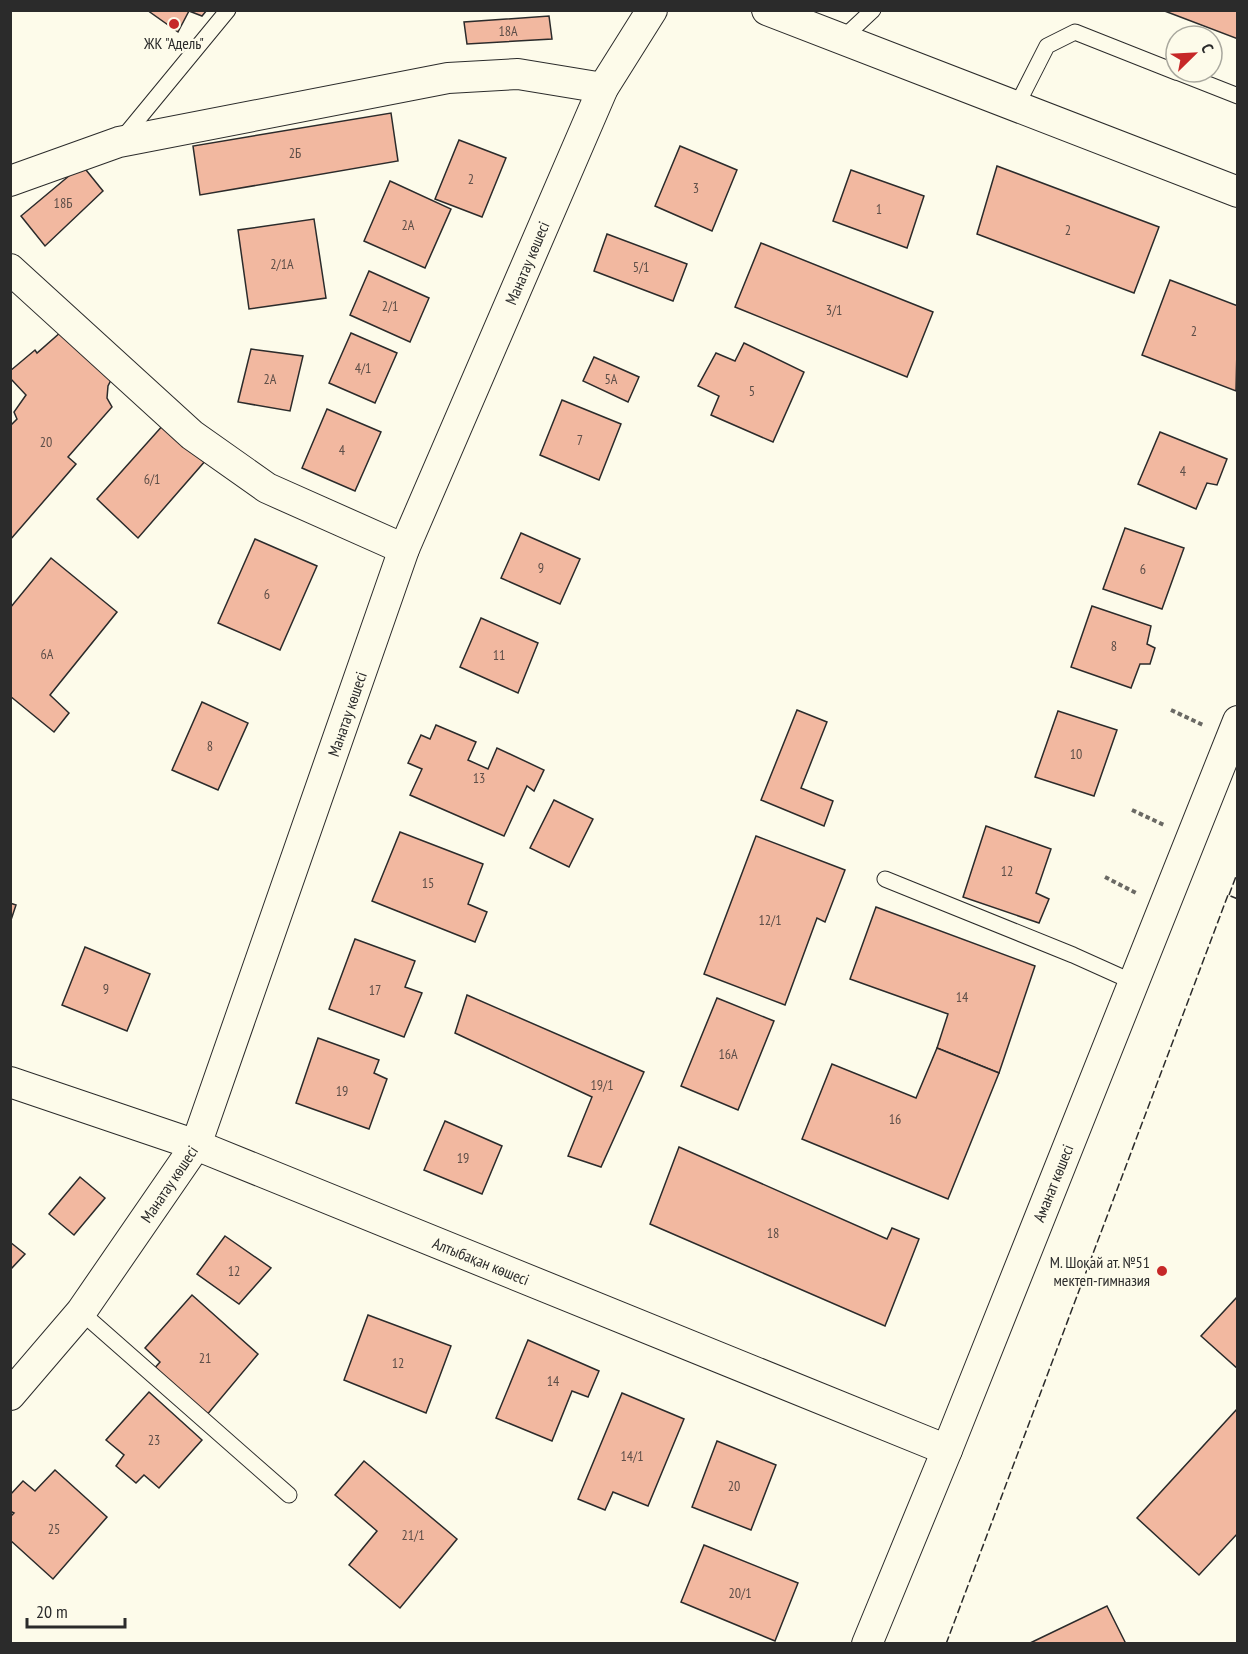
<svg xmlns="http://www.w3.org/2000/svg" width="1248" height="1654" viewBox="0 0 1248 1654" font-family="'PT Sans Narrow',sans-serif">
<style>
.building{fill:#f2b8a0;stroke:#2b2b2b;stroke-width:1.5}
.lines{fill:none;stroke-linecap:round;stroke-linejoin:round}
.lane-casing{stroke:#2b2b2b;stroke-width:17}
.street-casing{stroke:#2b2b2b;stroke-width:32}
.path{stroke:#6a6964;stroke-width:4;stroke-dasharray:4.5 3;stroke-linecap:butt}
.lane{stroke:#fdfbea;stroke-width:15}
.street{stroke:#fdfbea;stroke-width:30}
.fence{stroke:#2b2b2b;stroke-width:1.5;stroke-dasharray:8 3;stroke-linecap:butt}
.poi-dot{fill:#c62828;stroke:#fdfbea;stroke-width:2}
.labels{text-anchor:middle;stroke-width:4.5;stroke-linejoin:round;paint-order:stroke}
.number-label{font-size:14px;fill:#5d4e48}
.poi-label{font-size:16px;fill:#2b2b2b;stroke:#fdfbea}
.street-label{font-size:16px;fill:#2b2b2b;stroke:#fdfbea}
</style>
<rect width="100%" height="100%" fill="#fdfbea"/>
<!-- building -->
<g class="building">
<polygon points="147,10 207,10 202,16 189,11 178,32"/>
<polygon points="1162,10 1238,10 1238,39"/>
<polygon points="549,16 552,39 467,44 464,22"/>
<polygon points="391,113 398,161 200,195 193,146"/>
<polygon points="459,140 506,158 482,217 435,199"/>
<polygon points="680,146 737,170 712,231 655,206"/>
<polygon points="82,165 103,191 45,246 21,216"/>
<polygon points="997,166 1159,227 1134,293 977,234"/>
<polygon points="851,170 924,196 907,248 833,221"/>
<polygon points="390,181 451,209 425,268 364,241"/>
<polygon points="314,219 326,298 249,309 238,230"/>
<polygon points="607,234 687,264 673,301 594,271"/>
<polygon points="761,243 933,312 907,377 735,307"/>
<polygon points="369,271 429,298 410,342 350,315"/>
<polygon points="1170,280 1238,306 1236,391 1142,355"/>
<polygon points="70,324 114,374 108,386 107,398 112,407 68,457 76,464 10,540 10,426 17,419 14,412 26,395 10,378 10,371 35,350 37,353"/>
<polygon points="351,333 397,353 375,403 329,383"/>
<polygon points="744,343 804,372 773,442 711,415 719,396 698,386 716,353 735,361"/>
<polygon points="251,349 303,356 290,411 238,402"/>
<polygon points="594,357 639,377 628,402 583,381"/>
<polygon points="562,400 621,424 599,480 540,455"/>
<polygon points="327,409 381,432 355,491 302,468"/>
<polygon points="164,424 206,460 138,538 97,499"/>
<polygon points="1160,432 1227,459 1217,485 1207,483 1196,509 1138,484"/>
<polygon points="1125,528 1184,548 1162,609 1103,589"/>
<polygon points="521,533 580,559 560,604 501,578"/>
<polygon points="255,539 317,566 280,650 218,623"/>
<polygon points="51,558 117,612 50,695 69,713 54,732 10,696 10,608"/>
<polygon points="1092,606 1151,626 1147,644 1155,648 1150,664 1140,664 1131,688 1071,667"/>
<polygon points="481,618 538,643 518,693 460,667"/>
<polygon points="202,702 248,723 218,790 172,770"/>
<polygon points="797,710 827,722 801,788 833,801 824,826 761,800"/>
<polygon points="1058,711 1117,730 1094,796 1035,777"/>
<polygon points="436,725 476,742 468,760 488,769 497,748 544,770 534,791 527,786 504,836 410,795 422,769 408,763 421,735 430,739"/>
<polygon points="554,800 593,819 569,867 530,848"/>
<polygon points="986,826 1051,849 1036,893 1049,899 1039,923 963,897"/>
<polygon points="400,832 483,864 468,904 487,912 475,942 372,901"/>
<polygon points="756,836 845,870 825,922 817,918 785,1005 704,974"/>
<polygon points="10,903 16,905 10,923"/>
<polygon points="876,907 1035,966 999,1073 937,1048 948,1014 850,979"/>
<polygon points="355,939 415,961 405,987 422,993 404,1037 329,1009"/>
<polygon points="85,947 150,974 127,1031 62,1005"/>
<polygon points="467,995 644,1072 601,1167 568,1156 592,1097 455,1033"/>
<polygon points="717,998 774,1021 738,1110 681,1086"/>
<polygon points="318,1038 379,1060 374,1073 387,1079 369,1129 296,1103"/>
<polygon points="937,1048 999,1073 948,1199 802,1139 832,1064 916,1098"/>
<polygon points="445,1121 502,1146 482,1194 424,1170"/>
<polygon points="679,1147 887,1239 892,1228 919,1239 885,1326 650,1224"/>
<polygon points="80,1177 105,1198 74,1235 49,1214"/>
<polygon points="225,1236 271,1268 239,1304 197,1274"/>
<polygon points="10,1242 25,1254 10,1270"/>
<polygon points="192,1295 258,1354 206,1416 153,1370 160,1362 145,1348"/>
<polygon points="1238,1296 1238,1369 1201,1336"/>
<polygon points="368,1315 451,1346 426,1413 344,1380"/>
<polygon points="528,1340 599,1371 588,1397 572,1391 552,1441 496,1418"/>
<polygon points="149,1392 202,1440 159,1488 144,1475 136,1483 116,1466 124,1455 106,1440"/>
<polygon points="622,1393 684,1419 648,1506 613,1492 605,1510 578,1499"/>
<polygon points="1238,1408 1238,1533 1199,1575 1137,1518"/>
<polygon points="717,1441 776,1465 751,1530 692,1507"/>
<polygon points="364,1461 457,1539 400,1608 349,1565 377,1531 335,1495"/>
<polygon points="55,1470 107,1517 53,1579 10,1540 10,1517 14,1513 10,1511 10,1495 23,1481 35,1491"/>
<polygon points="704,1545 798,1583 775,1641 681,1602"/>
<polygon points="1107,1606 1126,1644 1028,1644"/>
</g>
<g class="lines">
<!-- lane casing -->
<g class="lane-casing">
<g id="lane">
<polyline points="842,39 873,10"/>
<polyline points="1177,72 1238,96"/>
<polyline points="1016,107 1047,46 1075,32 1176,72"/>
<polyline points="121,140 228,10"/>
<polyline points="885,879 1073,955 1133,982"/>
<polyline points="81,1312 289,1495"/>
</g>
</g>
<!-- street casing -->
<g class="street-casing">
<g id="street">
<polyline points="767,10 1238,192"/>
<polyline points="10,181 119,142 448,78 518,74 603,88"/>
<polyline points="10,269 192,435 267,488 404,549"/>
<polyline points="10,1082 196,1145 947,1450"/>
<polyline points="10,1395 81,1312 196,1145 404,549 603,88 652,10"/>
<polyline points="867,1644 947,1450 1238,721"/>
</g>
</g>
<!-- path -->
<g class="path">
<polyline points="1237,534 1238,534"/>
<polyline points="1171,710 1203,725"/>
<polyline points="1132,810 1164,825"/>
<polyline points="1105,877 1136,893"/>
</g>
<!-- lane -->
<use href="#lane" class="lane"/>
<!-- street -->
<use href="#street" class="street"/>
<!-- fence -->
<g class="fence">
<polyline points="1229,895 1238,871"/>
<polyline points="946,1644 1228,895 1238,899"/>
</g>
</g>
<!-- markers -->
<g class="poi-dot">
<circle cx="174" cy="24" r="6"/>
<circle cx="1162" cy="1271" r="6"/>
</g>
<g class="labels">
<!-- number labels -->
<g class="number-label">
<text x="508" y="36">18А</text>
<text x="295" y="158">2Б</text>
<text x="471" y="184">2</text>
<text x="696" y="193">3</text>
<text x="63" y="208">18Б</text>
<text x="879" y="214">1</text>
<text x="408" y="230">2А</text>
<text x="1068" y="235">2</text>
<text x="282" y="269">2/1А</text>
<text x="641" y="272">5/1</text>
<text x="390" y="311">2/1</text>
<text x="834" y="315">3/1</text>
<text x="1194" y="336">2</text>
<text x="363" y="373">4/1</text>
<text x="270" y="384">2А</text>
<text x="611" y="384">5А</text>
<text x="752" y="396">5</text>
<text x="580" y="445">7</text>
<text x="46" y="447">20</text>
<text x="342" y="455">4</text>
<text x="1183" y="476">4</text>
<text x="152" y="484">6/1</text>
<text x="541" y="573">9</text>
<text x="1143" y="574">6</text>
<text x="267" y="599">6</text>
<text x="1114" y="651">8</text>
<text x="47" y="659">6А</text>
<text x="499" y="660">11</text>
<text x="210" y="751">8</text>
<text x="1076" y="759">10</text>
<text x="479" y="783">13</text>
<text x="1007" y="876">12</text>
<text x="428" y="888">15</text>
<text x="770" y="925">12/1</text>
<text x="106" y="994">9</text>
<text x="375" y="995">17</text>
<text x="962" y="1002">14</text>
<text x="728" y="1059">16А</text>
<text x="602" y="1090">19/1</text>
<text x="342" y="1096">19</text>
<text x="895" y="1124">16</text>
<text x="463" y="1163">19</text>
<text x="773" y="1238">18</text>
<text x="234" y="1276">12</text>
<text x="205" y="1363">21</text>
<text x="398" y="1368">12</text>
<text x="553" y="1386">14</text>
<text x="154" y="1445">23</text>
<text x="632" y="1461">14/1</text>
<text x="734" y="1491">20</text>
<text x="54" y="1534">25</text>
<text x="413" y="1540">21/1</text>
<text x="740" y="1598">20/1</text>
</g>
<!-- poi labels -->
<g class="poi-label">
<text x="174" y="49">ЖК "Адель"</text>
<text x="1150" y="1268" text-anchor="end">М. Шоқай ат. №51<tspan x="1150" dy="18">мектеп-гимназия</tspan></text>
</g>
<!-- street labels -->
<g class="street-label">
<text transform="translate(527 263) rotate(-67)" y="6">Манатау көшесі</text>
<text transform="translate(347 714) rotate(-71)" y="6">Манатау көшесі</text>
<text transform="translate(1053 1183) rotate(-68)" y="6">Аманат көшесі</text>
<text transform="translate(169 1184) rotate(-56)" y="6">Манатау көшесі</text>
<text transform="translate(481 1261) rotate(22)" y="6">Алтыбақан көшесі</text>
</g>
</g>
<!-- border -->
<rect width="1248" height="1654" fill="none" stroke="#2b2b2b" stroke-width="24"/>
<!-- north arrow -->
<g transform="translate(1194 54) rotate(66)"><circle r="28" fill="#fdfbea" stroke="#a9a89e" stroke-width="1.5"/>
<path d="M0-4.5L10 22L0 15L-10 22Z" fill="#c62828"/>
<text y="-9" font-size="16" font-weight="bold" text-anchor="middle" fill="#2b2b2b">С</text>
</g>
<!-- scale -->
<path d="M27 1618v9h98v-9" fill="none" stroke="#2b2b2b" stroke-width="3"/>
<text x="36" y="1618" font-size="18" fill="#2b2b2b" stroke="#fdfbea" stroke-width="4.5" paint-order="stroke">20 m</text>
</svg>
